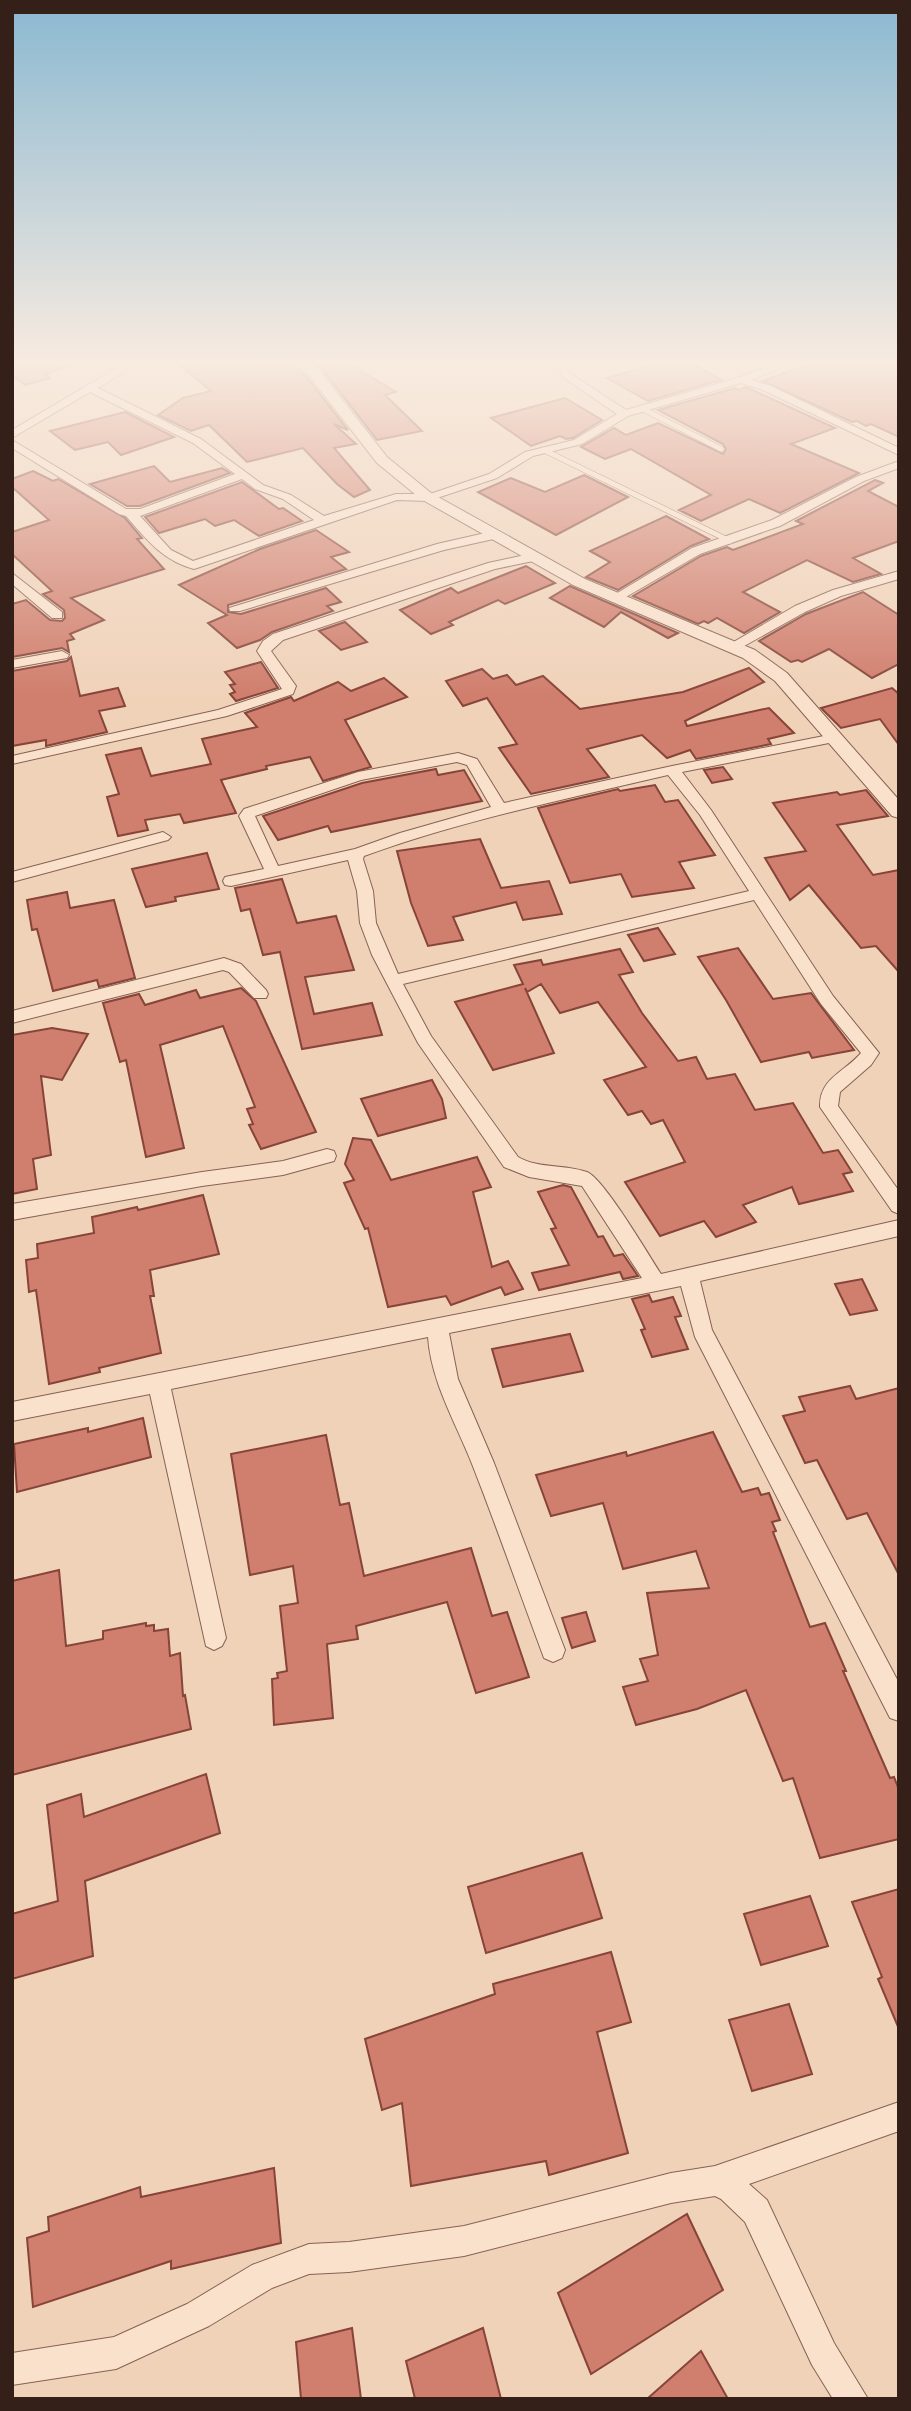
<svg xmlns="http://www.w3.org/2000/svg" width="911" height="2411" viewBox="0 0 911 2411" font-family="'PT Serif',serif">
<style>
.building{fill:#d07e6d;stroke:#874438;stroke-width:2}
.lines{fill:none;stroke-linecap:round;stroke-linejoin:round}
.service-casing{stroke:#866253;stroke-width:6}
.minor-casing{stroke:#866253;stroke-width:2}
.tertiary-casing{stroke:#866253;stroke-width:2}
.service{stroke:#fae1cc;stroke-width:5}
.minor{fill:#fae1cc;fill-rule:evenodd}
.tertiary{fill:#fae1cc;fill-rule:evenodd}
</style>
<rect width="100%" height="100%" fill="#f0d2b9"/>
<!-- building -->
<g class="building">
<polygon points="12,359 79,359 79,363 45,374 50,378 25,385 12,375"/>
<polygon points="173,359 288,359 308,379 348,430 334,424 356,444 334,448 370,490 354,497 337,484 303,448 247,462 209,425 191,431 158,415 183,398 211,391"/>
<polygon points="310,359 327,359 334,366 349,364 396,392 385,395 422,431 377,440 322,369"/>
<polygon points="675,359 685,359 721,380 648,401 607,378"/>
<polygon points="822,359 899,359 899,437 871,424 866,426 857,421 852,422 763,381"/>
<polygon points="746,387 835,428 791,444 859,473 780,513 749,499 701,521 679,510 711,495 631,449 605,459 581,447 614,428 626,435 658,423 723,454 726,449 723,444 658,410 735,388 739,390"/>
<polygon points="565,398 602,420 573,438 566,439 560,436 531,446 491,418"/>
<polygon points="125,412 174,437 121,455 108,442 75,450 50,431"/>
<polygon points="154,466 170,482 222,468 230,473 140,506 127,506 90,484"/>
<polygon points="33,471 53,481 58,479 125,518 142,538 137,539 164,569 71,598 104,620 70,634 74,639 67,641 69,652 62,648 12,657 12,604 26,600 50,620 62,621 65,618 64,610 43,594 52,591 12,554 12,532 49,520 12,487 12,479"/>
<polygon points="584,475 628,497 556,535 478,492 511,478 545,492"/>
<polygon points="875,480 883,483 868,491 899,507 899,541 853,558 881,574 853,582 807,560 743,592 780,612 744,633 717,618 708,623 704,621 698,624 633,596 701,556 727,547 733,550 803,524 796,521"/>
<polygon points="242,482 279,509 283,508 302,521 259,536 234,520 215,526 205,519 159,533 145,517"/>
<polygon points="666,516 709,539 691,546 618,590 586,577 610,562 590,551"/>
<polygon points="316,530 349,552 331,557 346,569 228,605 228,612 241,614 326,588 341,602 327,606 333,611 272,632 260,640 237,648 208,623 227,615 179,585 260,549"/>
<polygon points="526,566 555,583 505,604 498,600 449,622 453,625 431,634 400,610 451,588 458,593"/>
<polygon points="570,586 572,587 678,633 668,638 621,612 604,627 550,598"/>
<polygon points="863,592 899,615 899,664 872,678 829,649 802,662 798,660 791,662 759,641 806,614"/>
<polygon points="345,622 367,642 341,650 319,631"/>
<polygon points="71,657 80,696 118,688 125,706 99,711 107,732 46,746 46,740 12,746 12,671 67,661"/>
<polygon points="261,662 278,688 236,701 230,694 235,692 230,685 235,684 225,672"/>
<polygon points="749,668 764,682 685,721 687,726 769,708 794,733 768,739 771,744 696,759 690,750 667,758 642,735 587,749 609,777 531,794 499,748 517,744 487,698 463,706 446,681 482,669 493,679 507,675 516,685 543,676 580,709 683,692"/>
<polygon points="384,678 407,697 345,720 371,767 323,781 310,757 266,766 267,769 221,780 236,813 184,823 180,814 145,820 148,830 118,836 107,797 119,794 106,755 141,748 151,776 211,764 202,739 257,727 245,713 291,697 294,701 338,682 351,691"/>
<polygon points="892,688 899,694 899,745 880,719 841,728 821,708"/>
<polygon points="723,767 732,779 712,783 704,770"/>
<polygon points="436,769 438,775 464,770 482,801 331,832 328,826 278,840 263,816 362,783"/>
<polygon points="655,785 665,802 678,800 715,855 679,862 694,888 632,897 621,874 570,883 538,808 618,789 620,791"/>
<polygon points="866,790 888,816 837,825 873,875 899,870 899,972 876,946 861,948 809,885 790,900 765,858 806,851 773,803 837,792 840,795"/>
<polygon points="480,839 501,888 549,881 562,914 523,920 516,902 453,917 463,940 428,946 411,903 397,851"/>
<polygon points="207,853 219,889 175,897 176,901 146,907 132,869"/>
<polygon points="282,879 297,923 336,916 354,970 305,977 314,1014 372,1003 382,1035 302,1049 280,952 263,955 250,909 241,911 235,888"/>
<polygon points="67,892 70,908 114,900 135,978 99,987 97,980 53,991 37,929 32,930 27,900"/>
<polygon points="658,928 675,954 644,961 628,935"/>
<polygon points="738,948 773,999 811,993 854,1050 812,1058 809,1052 761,1062 726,1000 698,957"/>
<polygon points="620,949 633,972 619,975 642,1013 678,1061 696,1057 707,1079 735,1074 755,1110 793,1103 823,1153 838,1150 852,1172 843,1174 853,1191 799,1204 792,1187 743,1205 756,1222 716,1237 704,1221 660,1236 625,1182 685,1162 663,1120 651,1124 642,1111 628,1115 604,1080 646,1067 598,1002 560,1013 541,984 527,992 525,988 554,1053 493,1070 455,1002 523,984 514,965 541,960 543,965"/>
<polygon points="241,988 256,1001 316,1132 261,1149 249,1125 253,1124 247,1109 255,1107 223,1026 160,1045 184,1148 146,1157 126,1060 120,1062 103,1003 139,994 145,1005 196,990 200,998"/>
<polygon points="52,1028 88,1034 62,1080 41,1076 51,1155 33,1159 37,1189 12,1194 12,1035"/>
<polygon points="432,1080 442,1099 446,1118 378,1136 361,1099"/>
<polygon points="353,1138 371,1140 391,1180 477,1157 491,1187 473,1192 492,1267 508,1261 523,1289 505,1295 501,1287 451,1305 446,1296 388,1307 368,1228 365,1229 344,1183 354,1180 345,1164"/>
<polygon points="563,1185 571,1187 598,1237 603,1236 614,1256 623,1254 638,1276 623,1279 620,1272 539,1290 532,1273 569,1265 551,1229 556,1228 538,1192"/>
<polygon points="203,1195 219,1254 150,1270 154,1296 150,1296 161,1353 99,1368 100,1372 49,1384 36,1290 29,1292 26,1260 38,1258 37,1244 94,1233 92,1217 137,1207 138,1210"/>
<polygon points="862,1279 877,1310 850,1315 835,1284"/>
<polygon points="649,1295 652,1302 673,1297 681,1316 675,1317 688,1349 652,1357 641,1330 645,1329 632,1299"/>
<polygon points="570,1334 583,1371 503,1387 492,1349"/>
<polygon points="850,1386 856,1399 899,1388 899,1575 867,1513 847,1519 817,1460 805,1463 783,1416 805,1411 799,1397"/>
<polygon points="143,1418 151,1457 17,1492 14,1444 88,1428 88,1432"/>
<polygon points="713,1432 742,1492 758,1488 761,1495 769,1493 780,1520 772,1522 776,1531 773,1532 810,1627 825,1623 846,1671 843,1671 890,1778 894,1777 899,1790 899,1839 820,1858 793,1778 783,1781 746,1690 697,1709 636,1725 623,1687 648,1681 640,1659 658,1655 647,1593 709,1588 696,1551 623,1569 603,1503 551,1516 536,1475 626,1452 627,1456"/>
<polygon points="326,1435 340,1505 349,1503 364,1576 471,1548 492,1616 507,1612 529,1677 476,1693 447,1602 356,1626 358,1639 327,1644 333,1718 274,1725 272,1679 278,1678 277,1673 287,1671 280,1606 298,1603 293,1566 250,1575 231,1454"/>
<polygon points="59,1570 66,1646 103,1639 103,1631 146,1623 146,1626 154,1625 154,1631 168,1629 170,1656 180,1653 183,1696 185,1695 191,1729 12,1775 12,1581"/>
<polygon points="586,1612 595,1641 572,1648 562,1618"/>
<polygon points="206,1774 220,1833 85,1881 93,1956 12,1979 12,1914 58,1901 47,1805 81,1794 84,1817"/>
<polygon points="582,1853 602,1918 486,1953 468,1887"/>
<polygon points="899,1889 899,2029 878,1979 882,1977 852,1902"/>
<polygon points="810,1896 828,1946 761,1965 744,1914"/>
<polygon points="611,1952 631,2022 597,2032 628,2153 549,2175 546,2161 411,2186 402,2103 382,2110 365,2039 495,1994 493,1984"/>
<polygon points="789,2004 812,2074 752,2091 729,2020"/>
<polygon points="274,2168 281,2243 171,2269 171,2261 33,2307 27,2238 49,2231 48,2217 140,2187 141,2197"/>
<polygon points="687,2214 723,2290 591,2374 558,2293"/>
<polygon points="352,2328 361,2399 301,2399 296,2342"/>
<polygon points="483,2328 501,2399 415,2399 406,2361"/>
<polygon points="701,2351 728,2399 647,2399"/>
</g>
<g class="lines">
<!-- service casing -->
<g class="service-casing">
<g id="service">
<polyline points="641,408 721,449"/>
<polyline points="544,450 730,541"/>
</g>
</g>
<!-- minor casing -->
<g class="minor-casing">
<g id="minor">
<path d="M132,359H145L98,388L201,439L263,485L291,495L324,516L396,494H430L489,474L525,452L574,440L617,414L564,378L552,362L554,359H565L562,362L571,374L626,410L737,378L788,359H803L751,380L771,386L899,448V455L763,390L741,383L628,416L582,444L533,456L497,478L428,501L397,500L194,569C163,561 146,539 126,516L119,514L12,448V440L126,509H140L235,474L193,443L90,392L12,438V430ZM242,479L255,489L283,499L314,520L193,561L171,550L140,516Z"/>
<polygon points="899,461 899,468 864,481 780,526 700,554 619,601 615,602 609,598 692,548 772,520 856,477"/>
<polygon points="494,531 498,532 498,538 444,550 240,611 230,611 229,608 437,544"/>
<polygon points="534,553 538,554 538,560 495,569 283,640 271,651 296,686 293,694 227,716 12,764 12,756 218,710 282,689 257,651 263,641 273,634 488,563"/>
<polygon points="899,571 899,579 841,596 805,612 737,650 732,651 725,647 795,606 833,590"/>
<polygon points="12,573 62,612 62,618 52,618 12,584"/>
<polygon points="62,651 69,655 67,658 12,668 12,660"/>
<path d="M834,734L841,738L839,741L682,772L711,810L833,996L879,1053L871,1065L840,1092L838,1106L899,1191V1214L892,1211L820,1107C819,1078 845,1072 861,1053L821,1004L754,900L403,984L431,1036L518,1157C539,1169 564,1164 587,1172C604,1179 648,1254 661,1274L899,1220V1236L700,1281L712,1330L899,1683V1721L890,1718L695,1337L681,1286L449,1333L458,1379L494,1463L565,1650L562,1658L553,1662L544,1658L541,1650C518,1588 496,1525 472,1464C456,1423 431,1382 428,1337L171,1389L226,1638L222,1646L214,1650L206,1646L150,1394L12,1421V1402L642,1278L582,1186L529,1177L504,1167L418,1043L372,955L360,923L357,891L348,860L231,886L225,885L223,881L225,877L264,869L239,816L244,809L358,772L458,753L477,759L504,803L672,766ZM457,762L467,765L491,807L400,833L355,849L278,866L255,816L361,780ZM668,775L700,815L749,891L398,974L376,923L373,891L363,859L364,856C463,820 566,799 668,775Z"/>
<polygon points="163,832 171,837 168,840 12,882 12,872"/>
<polygon points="224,958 241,964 266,990 268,994 266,998 254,998 229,972 223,970 12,1023 12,1011"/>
<polygon points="327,1149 334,1151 336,1156 334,1161 283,1175 202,1186 12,1220 12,1204 202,1172 283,1161"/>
<polygon points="899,2102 899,2131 749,2184 767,2200 834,2343 868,2399 833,2399 812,2365 745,2222 721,2199 715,2196 671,2203 464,2256 349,2272 309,2274 272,2288 209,2326 116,2369 12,2385 12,2353 114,2337 187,2304 252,2265 309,2244 349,2242 464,2226 671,2173 715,2166"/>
</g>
</g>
<!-- tertiary casing -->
<g class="tertiary-casing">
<polygon id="tertiary" points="291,359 305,359 320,371 387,457 431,493 585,579 755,650 787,673 899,800 899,818 892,816 775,681 743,658 573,585 421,499 377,463 310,377"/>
</g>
<!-- service -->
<use href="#service" class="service"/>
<!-- minor -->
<use href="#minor" class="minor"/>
<!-- tertiary -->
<use href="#tertiary" class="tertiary"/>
</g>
<!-- sky -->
<linearGradient id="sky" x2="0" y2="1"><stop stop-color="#8ab8d1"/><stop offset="0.52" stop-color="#f8ebe0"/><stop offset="1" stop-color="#f8ebe0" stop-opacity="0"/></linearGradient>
<rect width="911" height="697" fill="url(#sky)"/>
<!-- border -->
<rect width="911" height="2411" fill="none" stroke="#342019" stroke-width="28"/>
</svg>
